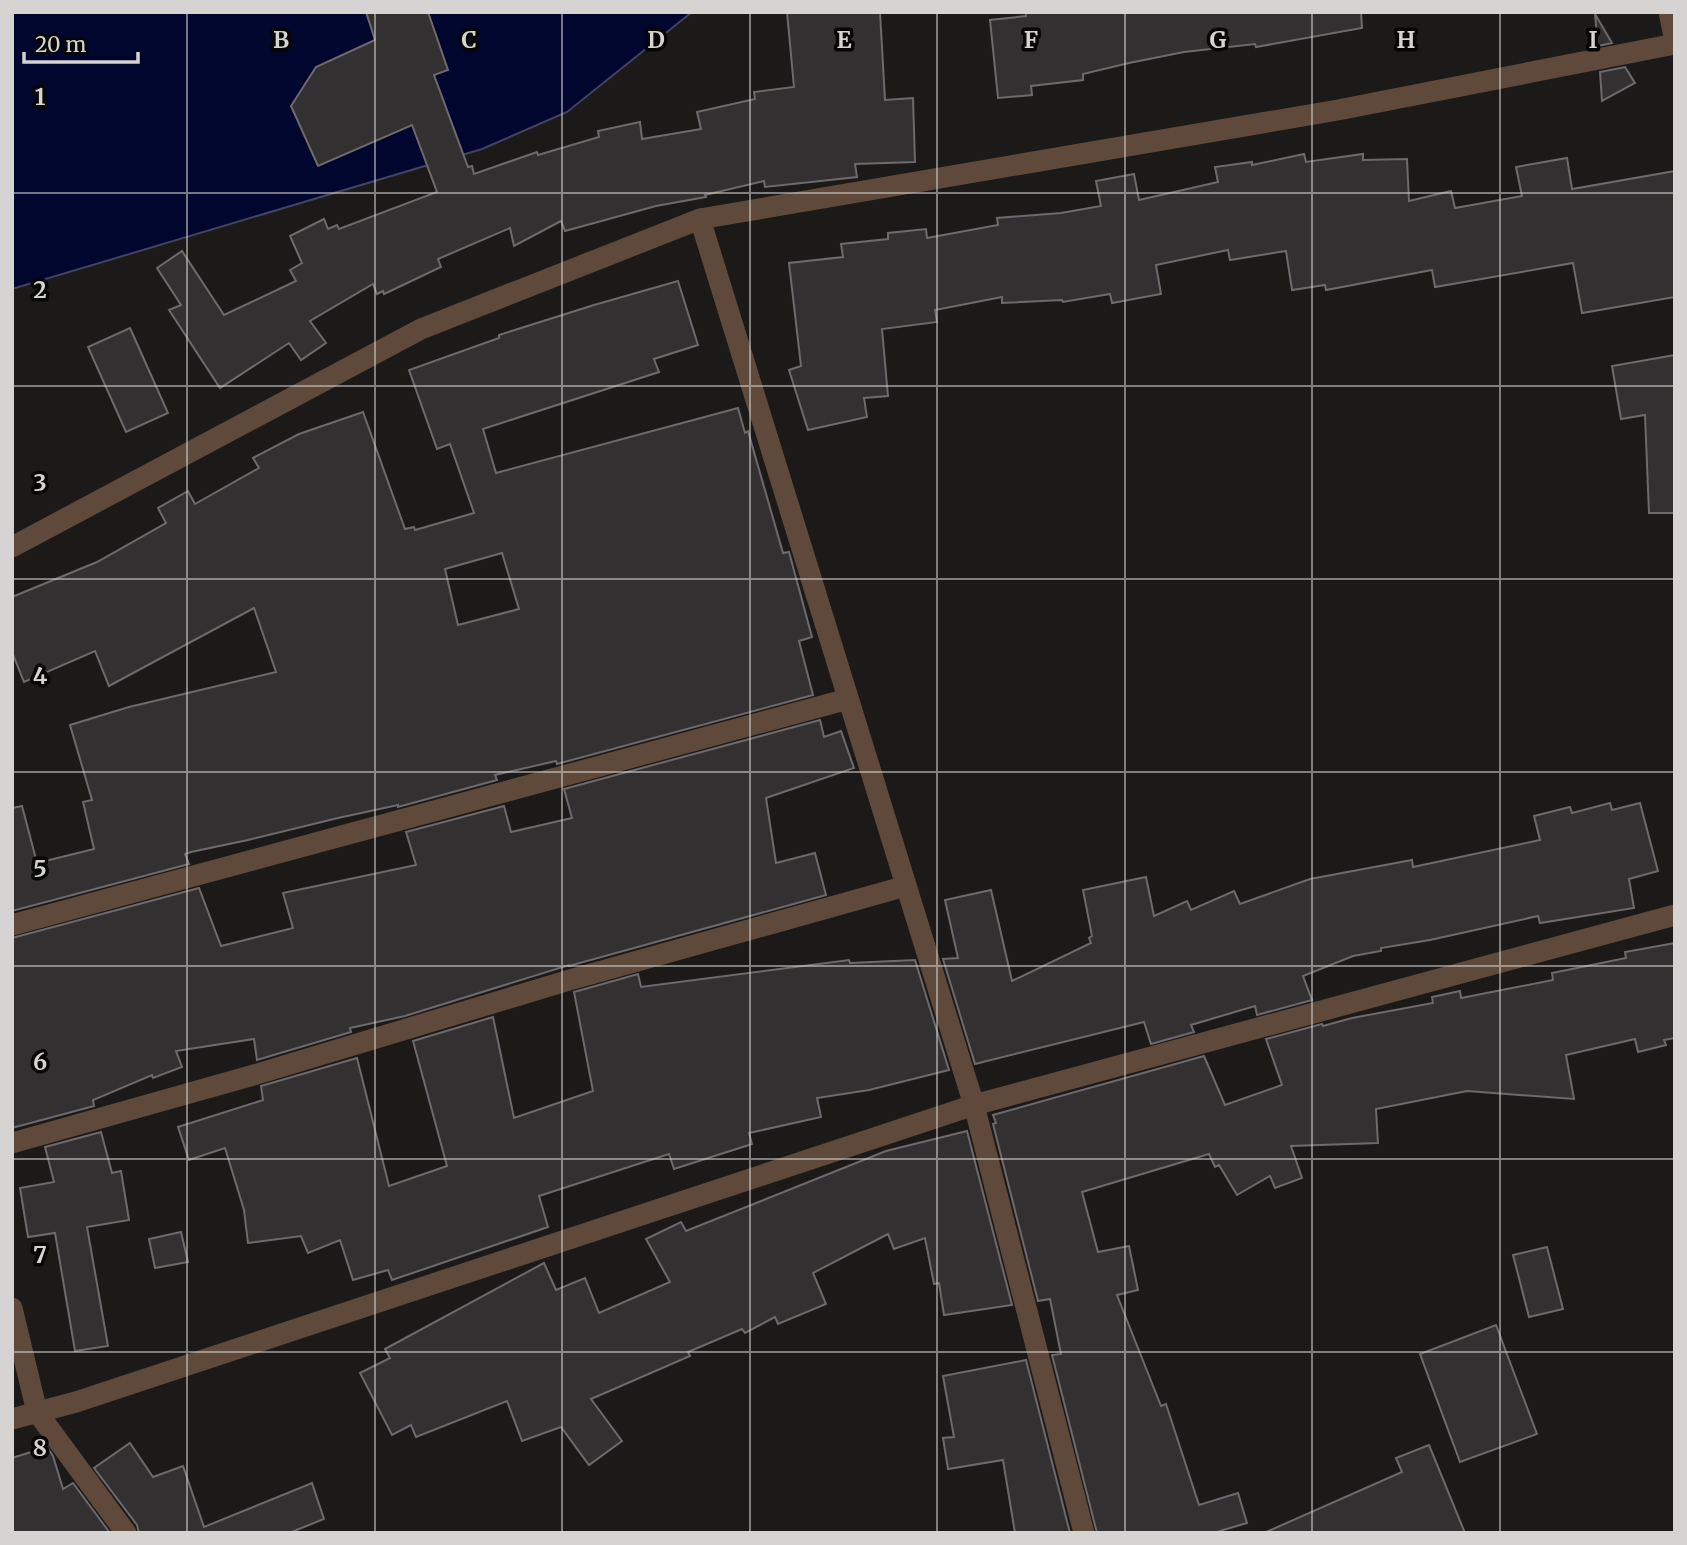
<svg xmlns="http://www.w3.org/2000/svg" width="1687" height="1545" viewBox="0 0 1687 1545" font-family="Merriweather,serif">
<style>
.water{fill:#00062d;stroke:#40445e;stroke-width:2}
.building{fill:#333032;stroke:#6d696c;stroke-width:2;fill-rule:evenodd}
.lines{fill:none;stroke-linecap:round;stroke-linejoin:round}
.street{stroke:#5e493a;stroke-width:21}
.grid{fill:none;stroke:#d6d4d2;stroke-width:2;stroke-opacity:0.55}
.grid-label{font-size:23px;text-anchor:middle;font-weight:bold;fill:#d6d4d2;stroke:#060605;stroke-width:7;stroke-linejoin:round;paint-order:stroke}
</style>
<rect width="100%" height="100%" fill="#1c1a18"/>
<!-- water -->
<polygon class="water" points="12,12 692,12 567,112 482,149 12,289"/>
<!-- building -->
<g class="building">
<polygon points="366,12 428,12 448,70 434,75 468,167 472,166 474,174 537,152 538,155 599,137 598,131 640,122 642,139 701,129 697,112 755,99 754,92 794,87 787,12 880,12 885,100 913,98 915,162 855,164 857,177 765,187 764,181 705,195 706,197 656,206 565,231 561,221 514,246 510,228 438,259 441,267 384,294 383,291 377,294 373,284 310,321 326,343 301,360 289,343 220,388 169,310 181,305 157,268 182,251 224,315 296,281 290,270 302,263 290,236 324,219 328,229 337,225 339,229 437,192 412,125 318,166 291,106 316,67 375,40"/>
<polygon points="1026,12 1361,12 1362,28 1256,47 1255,44 1184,52 1129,63 1083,74 1083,80 1031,86 1032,95 998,98 990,20 1026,16"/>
<polygon points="1595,14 1612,43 1598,46"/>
<polygon points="1625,67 1635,83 1602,101 1600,72"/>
<polygon points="1304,154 1306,162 1363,154 1363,160 1407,159 1409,201 1451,191 1455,208 1522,196 1516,167 1567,158 1572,189 1675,171 1675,297 1582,313 1573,263 1435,287 1432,270 1326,290 1325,285 1292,290 1286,251 1230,260 1228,250 1156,265 1161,294 1112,303 1110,294 1063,302 1062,300 1002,303 1002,297 935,310 937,322 882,329 888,396 864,398 867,417 808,430 789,370 801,366 789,263 843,257 841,244 888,239 888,233 926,229 927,238 998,225 997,218 1061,213 1101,206 1096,181 1134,174 1139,200 1218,182 1215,167 1252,162 1252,165"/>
<path d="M678,281L698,345L654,359L659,372L483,429L496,473L738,408L745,433L748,431L783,553L789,552L812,637L799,641L813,695L557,764L556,761L495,775L497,780L398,807V805L338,818L248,840L191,852L185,854L189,864L12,911V808L22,806L37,863L94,849L83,802L92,800L70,725L129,707L276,672L254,608L109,686L95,651L24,682L12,652V597L97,562L166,523L158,508L188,491L195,504L259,468L253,458L299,434L363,412L405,529L414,527L415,530L474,513L450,444L437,449L409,370L499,338V335L594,305ZM502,553L519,609L458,625L445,569Z"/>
<polygon points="130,328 168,413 126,432 88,347"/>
<polygon points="1675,355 1675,513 1649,513 1645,415 1621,419 1612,366"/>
<polygon points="820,720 824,737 841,731 854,768 766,798 776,863 815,853 826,895 569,966 569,965 405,1016 350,1028 351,1032 257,1060 254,1039 176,1051 182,1067 153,1078 152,1075 93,1100 94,1106 12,1128 12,938 199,888 221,946 293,928 283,893 416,865 406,832 504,806 511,832 572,818 564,789"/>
<polygon points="1610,803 1612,810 1640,803 1658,871 1629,879 1634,908 1540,923 1538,916 1430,940 1381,948 1381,951 1353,956 1303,976 1312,1000 1257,1015 1255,1006 1191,1025 1194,1032 1151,1044 1144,1022 975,1064 943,959 958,958 945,900 991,890 1012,981 1091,943 1089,938 1092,936 1083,890 1146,877 1154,916 1187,901 1191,910 1234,891 1240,904 1310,879 1412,860 1413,867 1540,840 1534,816 1570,807 1572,813"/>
<polygon points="1675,943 1675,1038 1664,1040 1666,1045 1638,1052 1635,1039 1566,1055 1574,1099 1467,1091 1376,1109 1378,1143 1291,1146 1302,1178 1275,1188 1270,1176 1237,1195 1219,1165 1215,1167 1209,1154 1082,1192 1098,1252 1129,1246 1138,1290 1117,1295 1161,1406 1166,1404 1199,1505 1238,1493 1247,1523 1213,1533 1097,1533 1052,1355 1061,1354 1050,1299 1038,1301 993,1124 996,1123 993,1115 1204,1056 1225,1105 1282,1085 1266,1039 1322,1024 1323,1026 1352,1018 1433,1003 1432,997 1460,991 1461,998 1553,980 1552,973 1626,958 1625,952"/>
<polygon points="849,960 850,963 915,960 949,1070 869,1090 817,1098 821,1117 749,1133 752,1144 674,1169 669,1154 539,1196 548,1227 392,1280 388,1270 353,1280 340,1240 308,1253 301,1236 248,1243 244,1210 225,1148 189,1160 178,1127 263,1100 261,1086 357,1058 389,1186 447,1166 413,1041 493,1017 514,1118 593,1091 574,992 638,974 641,987"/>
<polygon points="967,1131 1012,1305 944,1315 939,1283 934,1284 925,1238 894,1249 888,1234 813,1273 826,1304 778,1324 775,1317 745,1333 742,1329 688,1352 690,1356 591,1399 622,1441 589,1465 561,1427 522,1441 507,1401 416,1437 411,1425 392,1435 360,1373 390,1358 385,1349 544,1263 556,1290 585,1278 599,1313 670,1282 646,1239 681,1222 686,1231 886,1151"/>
<polygon points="101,1132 112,1173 121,1171 129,1220 87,1227 108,1346 75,1351 55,1233 28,1237 20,1188 54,1182 45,1147"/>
<polygon points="181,1232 188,1262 155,1268 149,1239"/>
<polygon points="1547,1247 1563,1309 1529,1317 1513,1255"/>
<polygon points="1496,1325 1537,1434 1460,1462 1420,1354"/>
<polygon points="1026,1360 1070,1533 1015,1533 1003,1460 948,1469 943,1438 954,1437 943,1376"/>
<polygon points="130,1443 153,1477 183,1466 204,1527 312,1483 324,1519 289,1533 139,1533 137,1525 94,1468"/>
<polygon points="1429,1445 1465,1533 1264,1533 1402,1472 1396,1458"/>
<polygon points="47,1447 53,1456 63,1489 73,1483 110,1533 12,1533 12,1458"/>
</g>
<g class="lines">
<!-- street -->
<g class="street">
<polyline points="1669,12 1675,41"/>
<polyline points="700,219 974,1105 1084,1533"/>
<polyline points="12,547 421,329 700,219 1338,110 1675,44"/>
<polyline points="12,925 848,699"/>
<polyline points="12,1143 257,1074 566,981 906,886"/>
<polyline points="12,1308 37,1412 126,1533"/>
<polyline points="12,1419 76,1402 974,1105 1675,915"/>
</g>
</g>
<!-- grid -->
<path class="grid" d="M187,12V1533M375,12V1533M562,12V1533M750,12V1533M937,12V1533M1125,12V1533M1312,12V1533M1500,12V1533M12,193H1675M12,386H1675M12,579H1675M12,772H1675M12,966H1675M12,1159H1675M12,1352H1675"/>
<g class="grid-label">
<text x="281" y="48">B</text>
<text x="469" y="48">C</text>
<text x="656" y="48">D</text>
<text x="844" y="48">E</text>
<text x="1031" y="48">F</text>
<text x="1218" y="48">G</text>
<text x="1406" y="48">H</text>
<text x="1593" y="48">I</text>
<text x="40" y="105">1</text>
<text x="40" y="298">2</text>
<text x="40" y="491">3</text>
<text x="40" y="684">4</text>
<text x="40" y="877">5</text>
<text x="40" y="1070">6</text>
<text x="40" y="1263">7</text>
<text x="40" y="1456">8</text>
</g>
<!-- border -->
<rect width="1687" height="1545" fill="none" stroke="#d6d4d2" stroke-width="28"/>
<!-- scale -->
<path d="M24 52v10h114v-10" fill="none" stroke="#d6d4d2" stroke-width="3.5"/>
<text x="35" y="52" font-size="21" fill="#d6d4d2" stroke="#060605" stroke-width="5" paint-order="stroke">20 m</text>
</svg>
